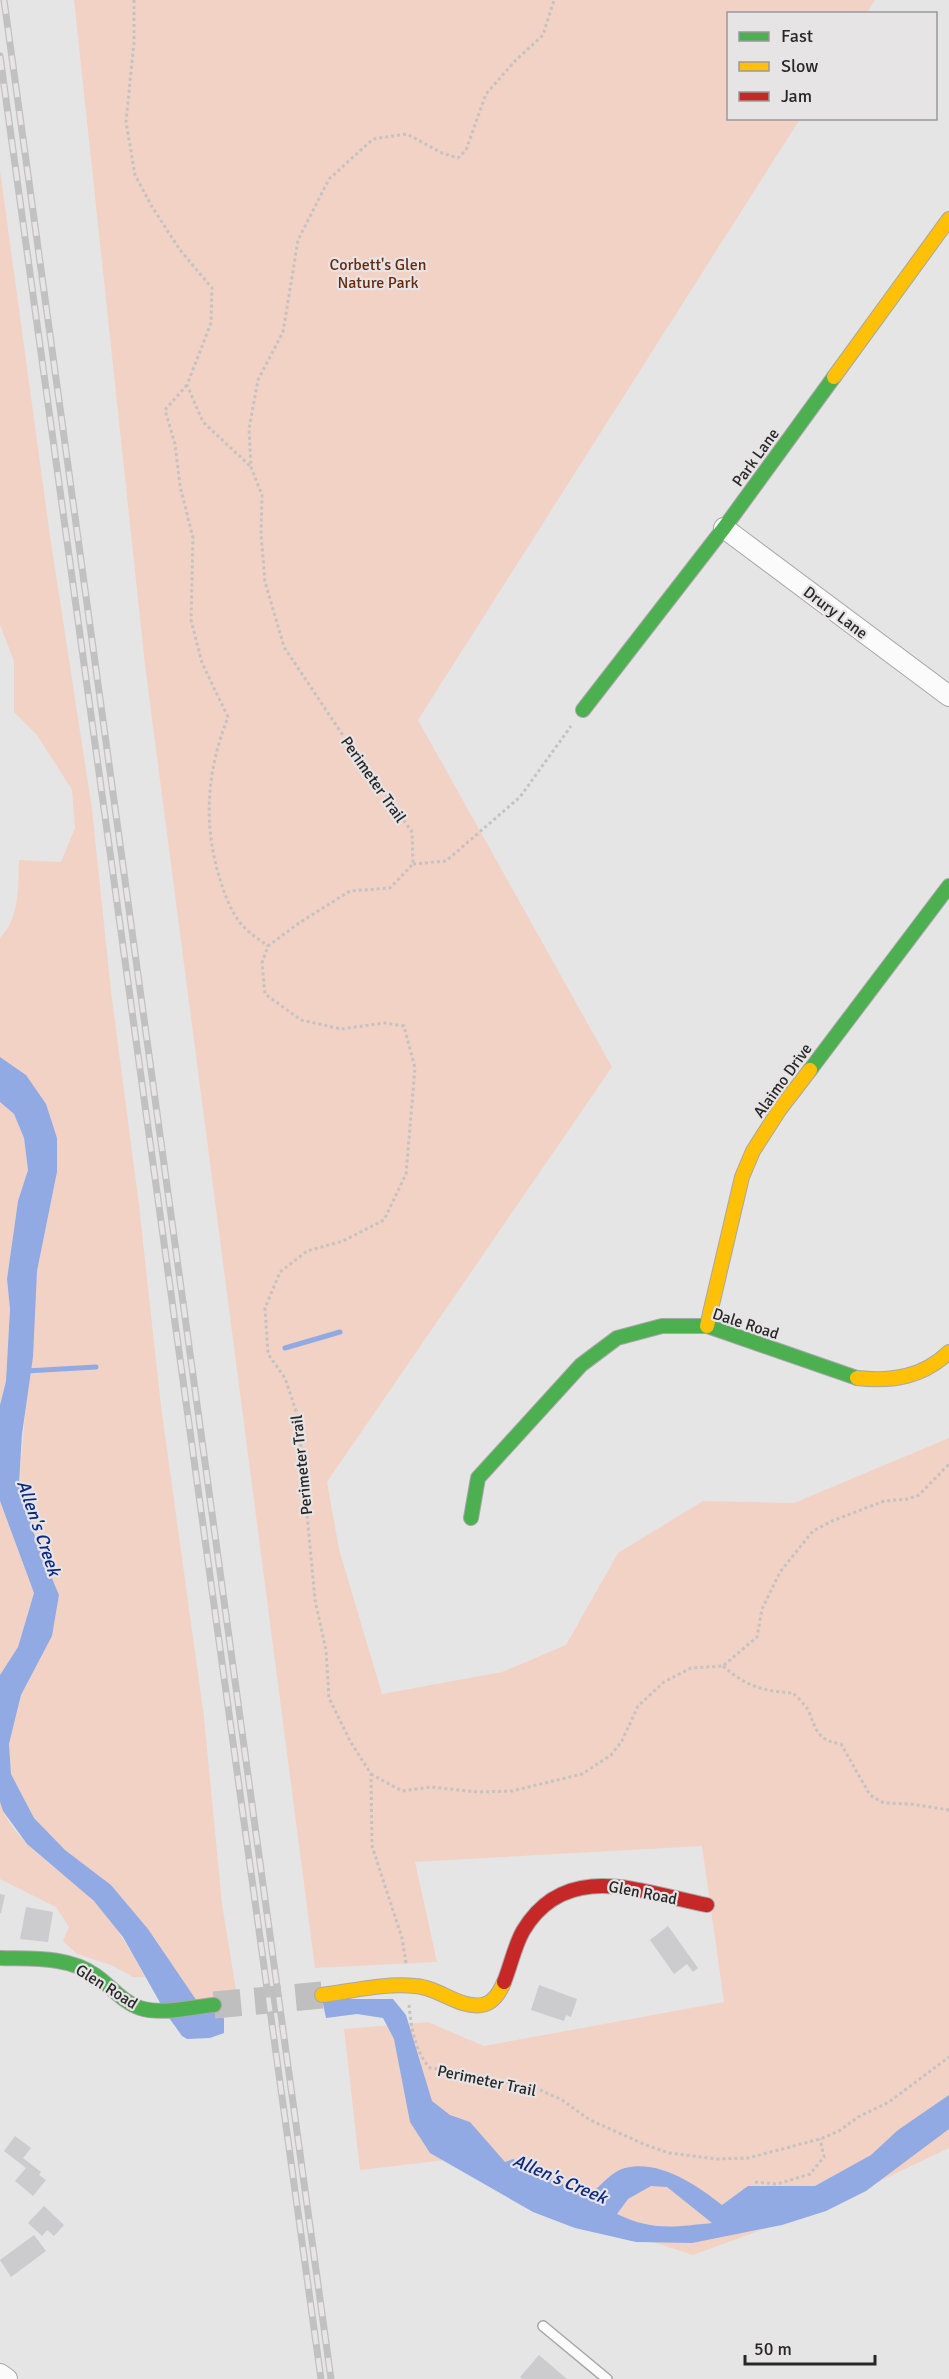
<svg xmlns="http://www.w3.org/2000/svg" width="949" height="2379" viewBox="0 0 949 2379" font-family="Signika,sans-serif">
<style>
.green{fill:#f2d2c4}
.water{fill:#91aae4;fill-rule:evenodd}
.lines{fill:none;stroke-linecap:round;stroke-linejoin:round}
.stream{stroke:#91aae4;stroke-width:5}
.building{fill:#cccbcd}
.secondary-tunnel{stroke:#c0bfc0;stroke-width:27;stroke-dasharray:27 14;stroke-linecap:butt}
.lane-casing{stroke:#a8a7a8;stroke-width:12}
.street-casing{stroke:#a8a7a8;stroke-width:22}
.fast-casing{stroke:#a8a7a8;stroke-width:16}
.slow-casing{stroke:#a8a7a8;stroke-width:16}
.jam-casing{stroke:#a8a7a8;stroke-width:16}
.path{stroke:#c4c3c3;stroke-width:3;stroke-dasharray:3 3;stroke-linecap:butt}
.lane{stroke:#fbfbfb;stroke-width:9}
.street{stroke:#fbfbfb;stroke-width:20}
.fast{stroke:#4caf50;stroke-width:14}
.slow{stroke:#ffc107;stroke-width:14}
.jam{stroke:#c62828;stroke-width:14}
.rail-casing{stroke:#c2c1c2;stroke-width:7}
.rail{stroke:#e7e4e6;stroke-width:4.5;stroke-dasharray:14;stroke-linecap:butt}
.labels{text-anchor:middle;stroke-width:4.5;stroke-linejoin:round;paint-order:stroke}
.park-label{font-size:16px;fill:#662a0c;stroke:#e7e4e6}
.street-label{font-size:16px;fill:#282728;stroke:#e7e4e6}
.water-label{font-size:18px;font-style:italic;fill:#0a2784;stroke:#e7e4e6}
</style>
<rect width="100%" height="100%" fill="#e6e5e6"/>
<!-- green -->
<g class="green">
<polygon points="74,0 875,0 867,13 728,14 728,118 800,119 418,720 612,1067 327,1482 339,1549 382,1694 502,1672 566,1645 618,1553 703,1501 794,1503 949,1438 949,2148 832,2204 693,2255 569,2215 446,2160 360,2170 344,2029 428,2022 484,2046 724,2002 702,1846 415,1862 437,1962 315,1968 145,665"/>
<path d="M0,170L50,536L92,809L111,991L139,1205L161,1406L204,1717L222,1904L236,1990L221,2009L202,2011L148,1929L111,1885L65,1850L34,1818L11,1774L9,1744L21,1695L52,1636L59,1595L36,1540L19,1484L37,1271L57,1172L26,1075L0,1057V938C20,918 18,886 19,860L61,862L75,828L72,790L37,735L14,712V661L0,625Z"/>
<polygon points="0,1102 14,1114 24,1138 28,1170 18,1201 7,1279 10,1309 6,1381 0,1405"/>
<polygon points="0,1501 34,1593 18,1647 0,1675"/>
<path d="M0,1802C12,1844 64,1871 94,1901C115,1923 130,1950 145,1977H133L111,1965L77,1954L63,1941L69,1927L56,1907L0,1879Z"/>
</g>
<!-- water -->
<g class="water">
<polygon points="0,1057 26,1075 46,1104 57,1138 57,1172 37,1271 33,1357 22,1434 19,1484 36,1540 59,1595 52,1636 21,1695 9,1744 11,1774 34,1818 65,1850 111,1885 148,1929 203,2010 221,2009 224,2019 224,2033 210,2038 187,2039 182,2036 167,2015 123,1937 94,1901 27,1844 3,1811 0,1802 0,1675 18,1647 34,1593 0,1501 0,1405 6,1381 10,1309 7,1279 18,1201 28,1170 24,1138 14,1114 0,1102"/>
<path d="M322,1999H393L406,2015L432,2101L450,2115L470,2122L505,2162L513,2159L588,2197C598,2188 612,2171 625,2168C659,2159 697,2185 722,2205L748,2186H815L871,2155L898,2130L949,2095V2129L866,2191L826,2211L782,2225L692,2243L636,2242L575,2228L533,2212L430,2153L410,2122L394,2039L383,2018L357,2014L326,2018ZM651,2186L667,2187L712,2223C674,2227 652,2231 617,2214L628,2199Z"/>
</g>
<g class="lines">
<!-- stream -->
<g class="stream">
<polyline points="285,1348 340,1332"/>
<polyline points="26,1371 96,1367"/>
</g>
</g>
<!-- building -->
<g class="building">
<polygon points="0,1894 5,1895 1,1913 0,1913"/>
<polygon points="26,1907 53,1912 48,1942 20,1939"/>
<polygon points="668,1926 698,1968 693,1972 687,1964 674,1974 650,1940"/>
<polygon points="539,1985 577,1999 571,2017 566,2015 564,2021 531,2010"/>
<polygon points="15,2136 31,2148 23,2158 41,2172 39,2175 46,2180 33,2196 15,2181 26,2168 4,2151"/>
<polygon points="44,2206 64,2225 54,2236 47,2230 42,2236 28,2223"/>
<polygon points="34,2235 46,2251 11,2277 0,2260"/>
<polygon points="539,2355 567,2379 522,2379 520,2377"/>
</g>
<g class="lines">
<!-- secondary-tunnel -->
<polyline class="secondary-tunnel" points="214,2005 322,1995"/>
<!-- lane casing -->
<g class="lane-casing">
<polyline id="lane" points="543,2326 607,2379"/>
</g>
<!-- street casing -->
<g class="street-casing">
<g id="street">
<polyline points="724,528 949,696"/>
<polyline points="0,2374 7,2379"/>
</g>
</g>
<!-- fast casing -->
<g class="fast-casing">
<g id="fast">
<polyline points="583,710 724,528 834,377"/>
<polyline points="810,1070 949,886"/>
<polyline points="471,1518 478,1478 581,1365 617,1338 662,1326 707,1326 857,1378"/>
<path d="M0,1958C32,1959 67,1956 95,1975C110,1985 122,2002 140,2008C162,2015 191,2007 214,2005"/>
</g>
</g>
<!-- slow casing -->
<g class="slow-casing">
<g id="slow">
<polyline points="834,377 949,219"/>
<polyline points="707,1326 742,1177 753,1151 780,1109 810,1070"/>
<path d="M857,1378C892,1382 923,1377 949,1352"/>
<path d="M322,1995C353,1991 384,1983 415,1986C438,1987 460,2009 482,2005C494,2003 500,1992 504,1982"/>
</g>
</g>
<!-- jam casing -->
<g class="jam-casing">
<path id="jam" d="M504,1982C511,1965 514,1947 523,1931C566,1858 644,1893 707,1905"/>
</g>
<!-- path -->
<g class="path">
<polyline points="134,0 134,42 126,122 135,175 151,205 180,250 212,288 211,323 187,385 203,422 250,466"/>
<path d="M187,385L165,410L175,444L180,486L193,538L191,620L202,663L228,717C207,770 203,822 219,876C224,893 231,913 243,926C250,934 260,940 268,946"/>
<polyline points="413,864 446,861 520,797 571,726"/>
<path d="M723,1666C746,1686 762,1691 793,1693C798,1698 806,1705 809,1712C817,1731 817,1740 841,1744L870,1795L884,1803L911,1804L949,1810"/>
<polyline points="371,1774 402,1791 431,1787 478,1792 512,1791 582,1774 611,1755 622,1741 638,1706 664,1682 691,1668 723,1666 757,1637 762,1609 780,1572 813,1531 832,1521 884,1501 908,1499 919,1495 949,1464"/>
<polyline points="406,1963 402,1938 372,1846 371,1774 350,1741 329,1698 326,1650 315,1600 298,1417 285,1378 268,1354 265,1308 280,1272 307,1251 343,1241 384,1220 406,1174 415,1068 404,1026 384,1023 341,1029 301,1020 265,994 262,963 268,946 299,923 350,891 390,888 413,864 412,832 348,743 284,647 265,582 261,534 262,495 251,467 249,429 258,380 283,332 298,240 329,179 373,139 407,134 442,153 458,158 466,150 486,94 514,62 543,35 554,0"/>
<path d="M409,2005C411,2027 415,2052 430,2068L452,2070L538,2089L562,2100L590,2120L646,2145L669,2153L717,2159L748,2158L820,2139L839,2131L858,2117L889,2102L949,2057"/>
<polyline points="755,2182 777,2184 810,2174 824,2157 820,2139"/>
</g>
<!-- lane -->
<use href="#lane" class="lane"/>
<!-- street -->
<use href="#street" class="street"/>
<!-- fast -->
<use href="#fast" class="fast"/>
<!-- slow -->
<use href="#slow" class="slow"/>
<!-- jam -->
<use href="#jam" class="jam"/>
<!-- rail casing -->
<g class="rail-casing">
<g id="rail">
<polyline points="4,0 331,2379"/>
<polyline points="0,56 321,2379"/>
</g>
</g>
<!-- rail -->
<use href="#rail" class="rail"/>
</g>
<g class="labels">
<!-- park labels -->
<g class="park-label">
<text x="378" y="270">Corbett's Glen<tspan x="378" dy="18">Nature Park</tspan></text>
</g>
<!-- street labels -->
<g class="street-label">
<text transform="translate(755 457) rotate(-54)" y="6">Park Lane</text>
<text transform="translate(836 612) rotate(37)" y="6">Drury Lane</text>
<text transform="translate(374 779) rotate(55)" y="6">Perimeter Trail</text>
<text transform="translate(782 1080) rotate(-54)" y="6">Alaimo Drive</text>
<text transform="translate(746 1323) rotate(18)" y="6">Dale Road</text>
<text transform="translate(301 1465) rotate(-96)" y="6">Perimeter Trail</text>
<text transform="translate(643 1892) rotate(11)" y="6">Glen Road</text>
<text transform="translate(107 1986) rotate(32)" y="6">Glen Road</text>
<text transform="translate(487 2080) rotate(12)" y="6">Perimeter Trail</text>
</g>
<!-- water labels -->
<g class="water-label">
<text transform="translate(39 1528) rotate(71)" y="6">Allen's Creek</text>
<text transform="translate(560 2179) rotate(23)" y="6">Allen's Creek</text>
</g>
</g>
<!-- legend -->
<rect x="727" y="12" width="210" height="108" fill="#e7e4e6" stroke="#9b989a" stroke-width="1.5"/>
<rect x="739" y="32" width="30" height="9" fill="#4caf50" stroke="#9b989a" stroke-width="1.5"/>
<text x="781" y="42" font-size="18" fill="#282728">Fast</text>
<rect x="739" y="62" width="30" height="9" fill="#ffc107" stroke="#9b989a" stroke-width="1.5"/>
<text x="781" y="72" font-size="18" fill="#282728">Slow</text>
<rect x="739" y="92" width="30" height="9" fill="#c62828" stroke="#9b989a" stroke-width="1.5"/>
<text x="781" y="102" font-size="18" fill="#282728">Jam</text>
<!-- scale -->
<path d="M745 2355v9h130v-9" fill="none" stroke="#282728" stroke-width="3"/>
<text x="754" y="2355" font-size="18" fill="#282728" stroke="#e7e4e6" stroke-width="4.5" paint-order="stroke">50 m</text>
</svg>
